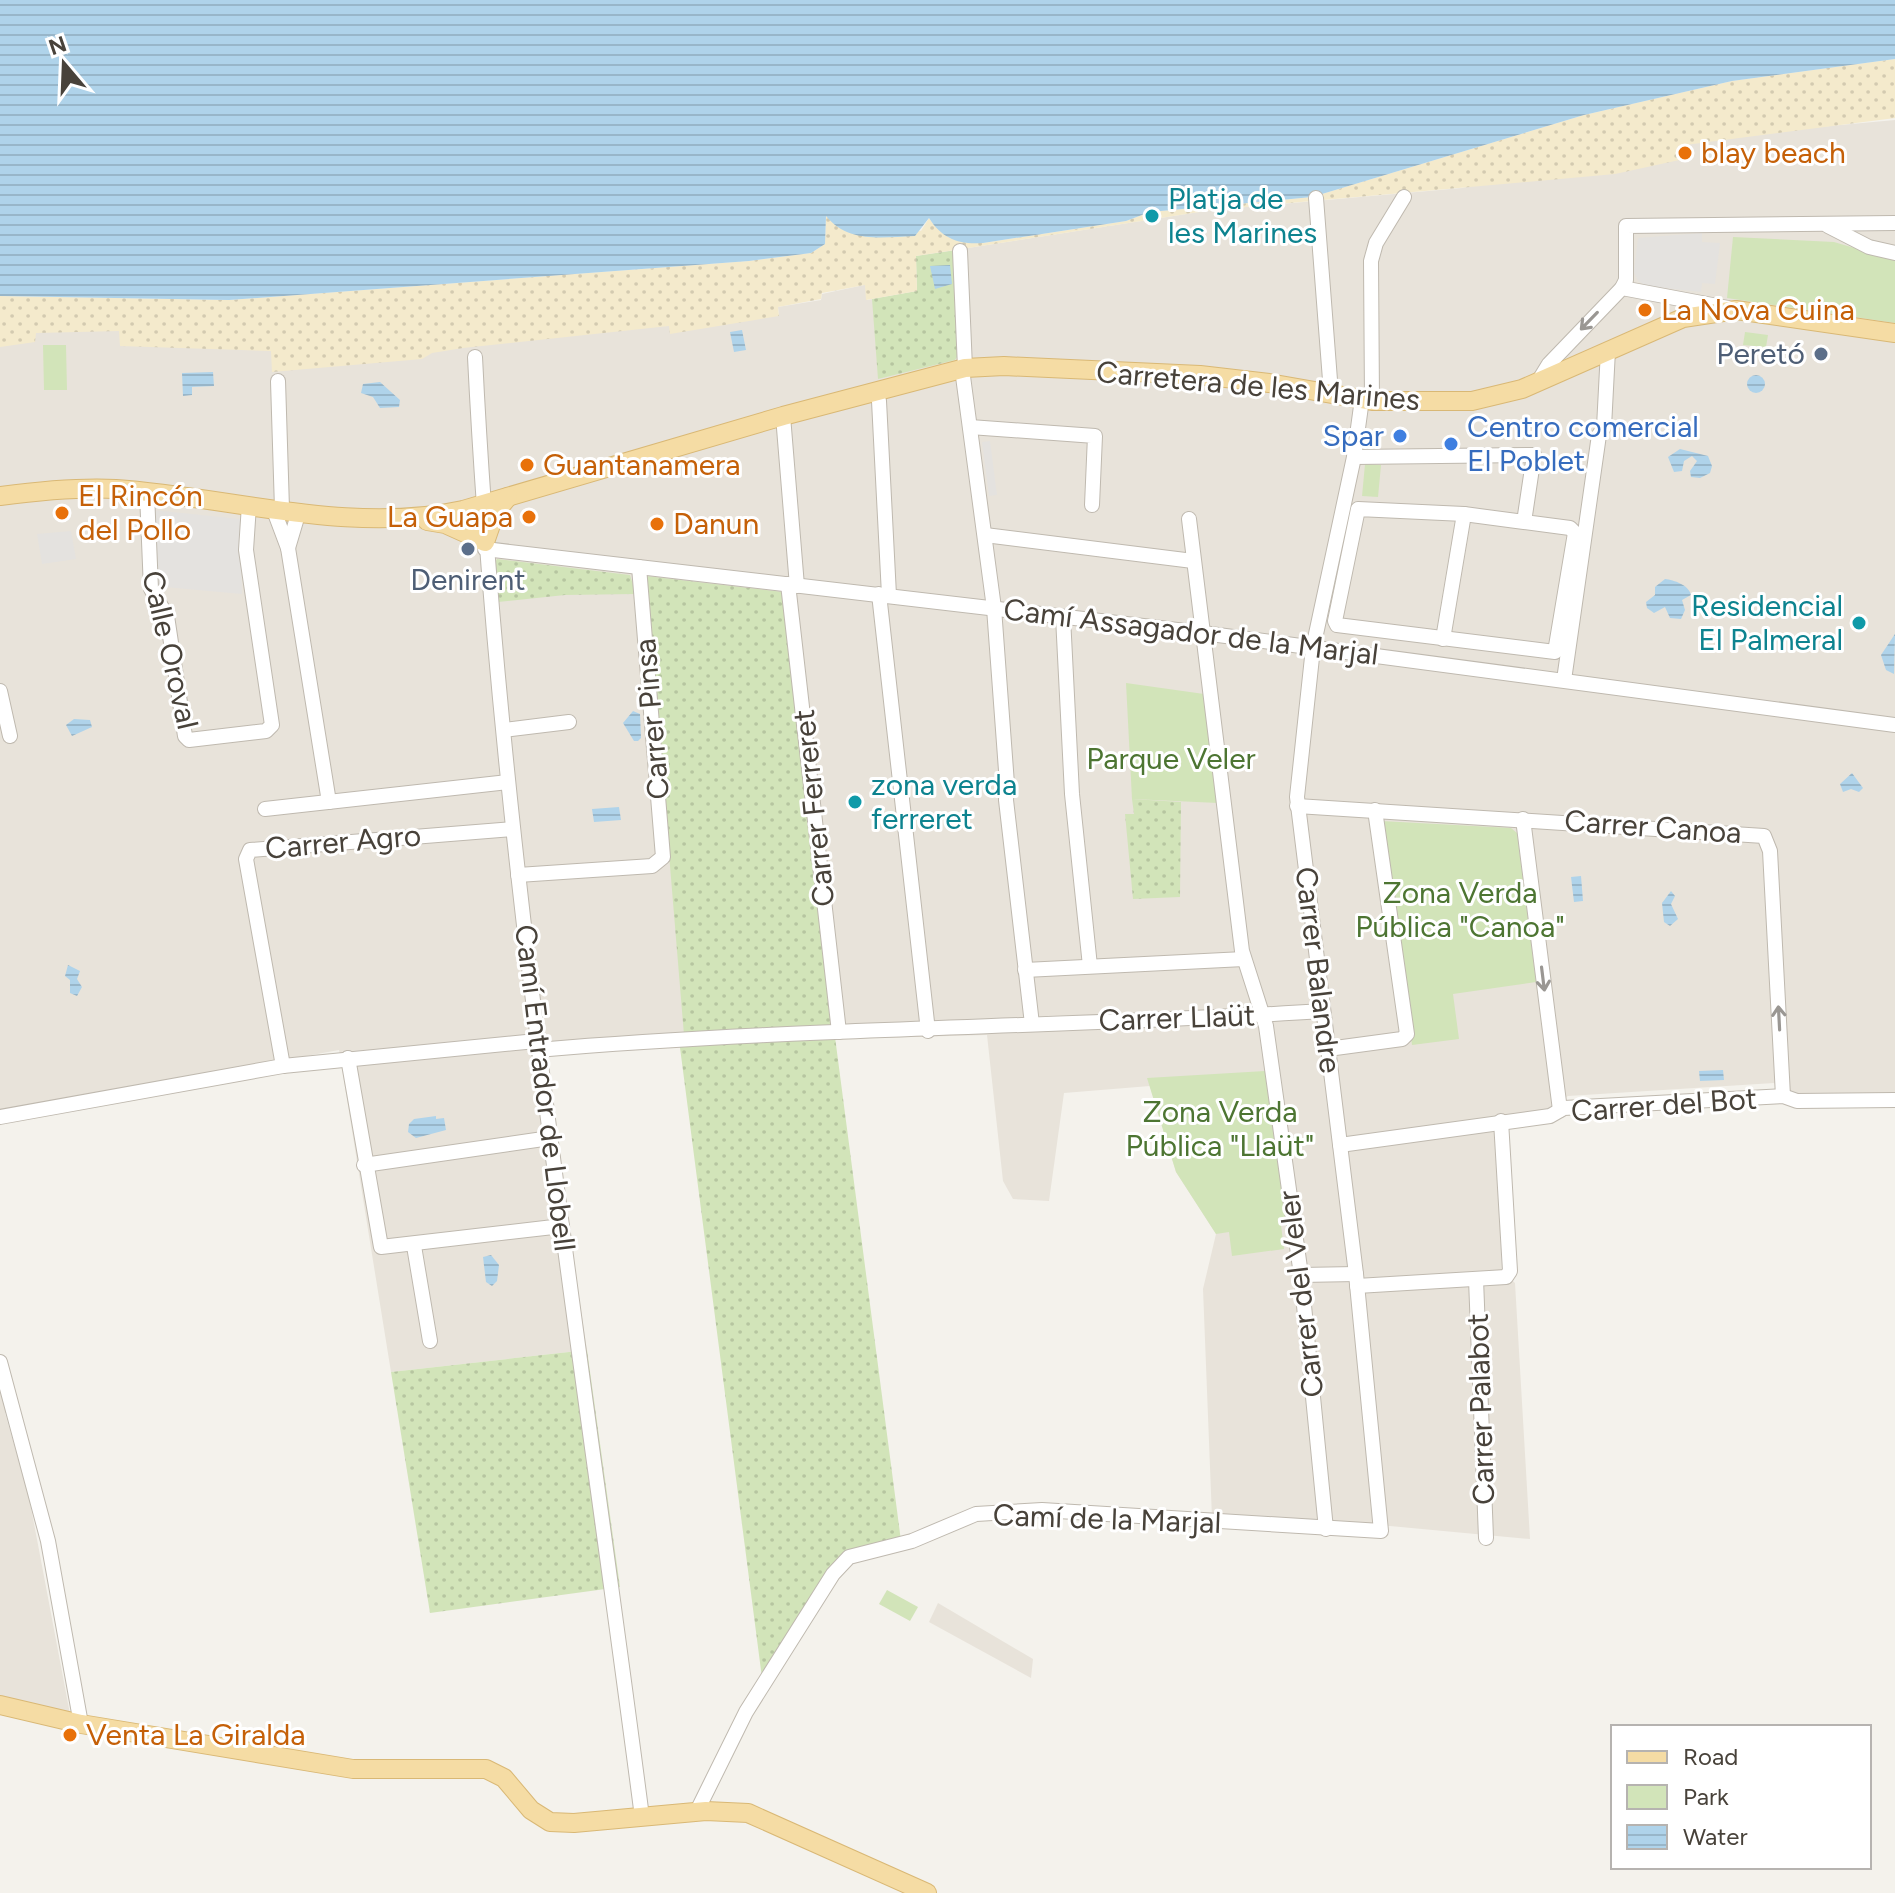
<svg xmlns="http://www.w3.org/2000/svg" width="1895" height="1893" viewBox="0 0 1895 1893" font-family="Figtree,sans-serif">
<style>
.residential{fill:#e8e3da}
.grass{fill:url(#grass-dots)}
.sand{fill:url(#sand-dots)}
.park{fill:#d2e4b9}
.parking{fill:#e4e2df}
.water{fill:url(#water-rules)}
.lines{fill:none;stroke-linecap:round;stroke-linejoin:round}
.minor-casing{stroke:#bfb9af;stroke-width:16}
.major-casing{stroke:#d9b875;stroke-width:20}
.minor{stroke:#fff;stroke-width:14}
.major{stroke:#f5dca4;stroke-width:18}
.oneway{stroke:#9a9793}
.food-dot{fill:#e8710a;stroke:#fff;stroke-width:3}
.culture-dot{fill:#0f9aa8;stroke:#fff;stroke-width:3}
.service-dot{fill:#5c6f8a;stroke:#fff;stroke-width:3}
.shop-dot{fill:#3f7fe0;stroke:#fff;stroke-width:3}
.labels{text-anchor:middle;stroke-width:6;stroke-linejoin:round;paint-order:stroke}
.food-label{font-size:30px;fill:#c56008;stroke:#fff;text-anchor:start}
.culture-label{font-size:30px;fill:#0d838f;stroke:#fff;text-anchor:start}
.service-label{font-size:30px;fill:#4e5e75;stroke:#fff;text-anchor:end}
.street-label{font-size:30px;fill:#48423a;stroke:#fff}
.shop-label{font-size:30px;fill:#366cbe;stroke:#fff;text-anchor:start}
.park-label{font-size:30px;fill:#4d7532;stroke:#fff}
</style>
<defs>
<pattern id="grass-dots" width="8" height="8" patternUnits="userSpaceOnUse" patternTransform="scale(2)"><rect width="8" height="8" fill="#d2e4b9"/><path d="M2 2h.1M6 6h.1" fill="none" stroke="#b6c5a0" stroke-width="1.8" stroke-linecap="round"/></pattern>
<pattern id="sand-dots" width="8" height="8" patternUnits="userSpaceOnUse" patternTransform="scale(2)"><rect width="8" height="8" fill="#f4eacc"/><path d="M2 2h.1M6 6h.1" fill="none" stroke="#d3cab0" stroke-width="1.8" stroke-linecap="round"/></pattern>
<pattern id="water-rules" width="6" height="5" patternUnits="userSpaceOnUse" patternTransform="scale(2)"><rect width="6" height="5" fill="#afd3ea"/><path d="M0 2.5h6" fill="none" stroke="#98b6c9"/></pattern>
</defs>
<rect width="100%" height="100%" fill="#f4f2ec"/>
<!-- residential -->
<g class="residential">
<polygon points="1895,120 1895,1098 1795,1097 1774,1083 1568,1096 1542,1112 1495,1118 1502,1270 1515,1283 1530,1539 1390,1526 1212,1518 1203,1289 1216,1234 1176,1172 1150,1086 1064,1093 1049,1201 1013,1199 1003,1181 987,1035 533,1047 569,1232 587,1350 391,1372 339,1050 0,1112 0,329 779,316 778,307 821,300 822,294 864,285 865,280 867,300 917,291 916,256 1212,210 1462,188 1679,140"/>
<polygon points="0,1369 9,1412 5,1413 29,1497 70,1714 0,1701"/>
<polygon points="938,1603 1033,1659 1031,1678 929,1622"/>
</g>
<!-- grass -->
<g class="grass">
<polygon points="957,250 962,350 955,360 878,379 872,299 917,291 916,256"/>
<polygon points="497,559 630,575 636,594 565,595 498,602 494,564"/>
<polygon points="646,576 783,592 834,1028 684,1035"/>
<polygon points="1132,799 1181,802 1180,897 1133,899 1125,814 1134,814"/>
<polygon points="835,1037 901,1541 858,1548 762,1678 679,1040"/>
<polygon points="587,1350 620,1587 430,1613 391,1372"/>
</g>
<!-- sand -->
<path class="sand" d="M1895,59V118L1685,145L1684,159L1615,174L1212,210L916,256L917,291L866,300L865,285L822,293L821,299L778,307L779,316L670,334L669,326L463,348L432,353L422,359L272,372L271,351L120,346L119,331L36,333L35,342L0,347V296L229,300L749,261L811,253L825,244L826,215L921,231L929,218C940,236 963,244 983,243L1126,221L1150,212L1312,197L1584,115L1732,81Z"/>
<!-- park -->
<g class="park">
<polygon points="1733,237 1834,242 1895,260 1895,323 1727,298"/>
<polygon points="1745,332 1768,335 1766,347 1743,345"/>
<polygon points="43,345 66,345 67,390 44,390"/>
<polygon points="1365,464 1381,465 1378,497 1362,496"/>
<polygon points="1126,683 1204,694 1218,803 1132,799"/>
<polygon points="1381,821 1511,828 1517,833 1536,982 1453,994 1459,1039 1412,1045"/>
<polygon points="1265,1071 1288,1223 1281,1225 1284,1249 1232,1256 1229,1232 1216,1234 1176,1172 1147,1078"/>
<polygon points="887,1590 918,1607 910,1621 879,1604"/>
</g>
<!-- parking -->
<g class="parking">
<polygon points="1702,233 1702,242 1720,243 1715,284 1702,283 1701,292 1646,286 1638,281 1634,272 1638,238"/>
<polygon points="990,441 997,495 989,496 982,442"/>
<polygon points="153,510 240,519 242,594 154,586"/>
<polygon points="71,531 76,559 42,564 37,534"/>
</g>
<!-- water -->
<g class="water">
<path d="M0,0H1895V59L1732,81L1584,115L1312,197L1150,212L1126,221L983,243C960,245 942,239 929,218L915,236C883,237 849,244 826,216L825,244L811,253L749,261L229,300L0,296Z"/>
<polygon points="950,265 952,284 935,289 930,266"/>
<polygon points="742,330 746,350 734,352 730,332"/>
<polygon points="213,372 214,386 192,387 192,395 183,396 182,373"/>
<circle cx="1756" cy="384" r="9"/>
<polygon points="380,382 400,400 399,407 380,408 373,397 361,393 363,384"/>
<polygon points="1680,449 1708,456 1712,466 1710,473 1700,478 1691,477 1690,471 1697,461 1692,456 1684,461 1682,471 1674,472 1668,457"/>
<path d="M1665,579C1674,580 1689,585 1691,595L1682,600L1685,610L1681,619L1670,618L1665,607L1654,613L1647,608L1646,602L1655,595V587Z"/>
<polygon points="1895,634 1894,674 1886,670 1881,655"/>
<polygon points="633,711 640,714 641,738 638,741 634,741 623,723"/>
<polygon points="74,719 90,720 92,727 72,736 66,725"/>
<polygon points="1852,773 1863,788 1859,792 1851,789 1843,792 1840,784"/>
<polygon points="619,807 621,820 594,822 592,809"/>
<polygon points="1581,876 1583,901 1574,902 1571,877"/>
<polygon points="1671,891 1675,896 1671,904 1678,919 1670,926 1664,922 1662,903"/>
<polygon points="68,965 80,971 77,979 82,987 77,996 70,993 70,980 65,976"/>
<polygon points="1723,1070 1724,1080 1700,1081 1699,1071"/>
<polygon points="436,1116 436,1119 444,1118 446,1130 416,1138 408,1132 409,1124 414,1119"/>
<polygon points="491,1255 499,1265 497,1281 492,1286 486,1282 483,1257"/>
</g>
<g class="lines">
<!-- minor casing -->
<g class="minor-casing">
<g id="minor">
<polyline points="1316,198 1331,393"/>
<polyline points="1828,226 1869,247 1895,253"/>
<polyline points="960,251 965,368"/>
<polyline points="1622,288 1626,280 1626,226 1895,223"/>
<path d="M475,357C499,847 579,1331 642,1817"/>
<polyline points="962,369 994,608 1007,784 1006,800 1032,1024"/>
<polyline points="278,381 282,509"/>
<polyline points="1538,382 1549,364 1622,288 1728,308"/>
<polyline points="875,391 879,401 889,595"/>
<polyline points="1372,401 1371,261 1376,243 1404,197"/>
<polyline points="783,416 797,586"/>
<polyline points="970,427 1095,436 1092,505"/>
<polyline points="1354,457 1534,455 1524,522 1464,514 1358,509 1335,621 1337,625 1555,652 1575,533 1570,528 1524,522"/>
<polyline points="147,493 151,589 167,616 185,736 189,740 266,731 272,725 246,550 249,505"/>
<polyline points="273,508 288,548 329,802"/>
<polyline points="1189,519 1242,951 1266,1026 1301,1275 1326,1529"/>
<polyline points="985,535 1193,561"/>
<polyline points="288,548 299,511"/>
<polyline points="485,549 1203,633 1895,725"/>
<polyline points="788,584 839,1032"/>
<polyline points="879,594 928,1031"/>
<polyline points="1063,617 1072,794 1090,966"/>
<polyline points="1443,639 1464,514"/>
<polyline points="1564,680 1599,435 1604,427 1608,350"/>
<polyline points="0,691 10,736"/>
<polyline points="504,730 569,722"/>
<polyline points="1297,806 1764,836 1770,851 1783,1096"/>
<polyline points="265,809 508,782"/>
<polyline points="1523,819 1560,1110"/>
<polyline points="518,875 652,866 663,857 639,567"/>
<polyline points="1025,970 1244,959"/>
<polyline points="1328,1049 1402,1039 1407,1034 1375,810"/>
<path d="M537,1050C799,1027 1061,1028 1323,1011"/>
<polyline points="348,1058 381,1247 562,1226"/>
<polyline points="283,1066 246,859 250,850 513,829"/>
<polyline points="0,1117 283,1066 536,1041"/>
<polyline points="1340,1145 1550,1116 1564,1108 1783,1096 1797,1101 1895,1100"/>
<polyline points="364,1165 550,1138"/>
<polyline points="414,1246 430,1341"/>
<polyline points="1301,1275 1356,1274"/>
<polyline points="1476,1279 1486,1538"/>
<polyline points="1357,1286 1506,1277 1510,1271 1501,1121"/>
<polyline points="0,1362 48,1541 81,1724"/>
<polyline points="697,1811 746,1712 833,1574 849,1557 912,1541 976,1514 1042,1510 1381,1531 1356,1274 1297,797 1313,648 1354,457 1362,399"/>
</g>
</g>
<!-- major casing -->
<g class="major-casing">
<g id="major">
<path d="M0,496C38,491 78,487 116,489C231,497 349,535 463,510L783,416L965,368L1004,366L1200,375L1269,383L1372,401H1472L1522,389L1683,318L1736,310L1895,333"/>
<polyline points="427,521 445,524 485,542 495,513 508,497"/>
<polyline points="0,1705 81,1724 353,1769 486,1769 504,1778 531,1810 550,1822 574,1823 706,1811 748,1813 927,1893"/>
</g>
</g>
<!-- minor -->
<use href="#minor" class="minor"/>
<!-- major -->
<use href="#major" class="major"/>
</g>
<!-- one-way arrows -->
<defs><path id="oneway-shaft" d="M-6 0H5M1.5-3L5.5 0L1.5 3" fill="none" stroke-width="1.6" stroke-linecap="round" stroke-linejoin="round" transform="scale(2)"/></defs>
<g class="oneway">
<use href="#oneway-shaft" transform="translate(1589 321) rotate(134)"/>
<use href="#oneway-shaft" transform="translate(1543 979) rotate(83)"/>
<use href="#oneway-shaft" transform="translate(1779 1018) rotate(-93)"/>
</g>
<!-- markers -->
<g class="food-dot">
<circle cx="1685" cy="153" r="8"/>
<circle cx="1645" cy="310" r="8"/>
<circle cx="527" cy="465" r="8"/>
<circle cx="62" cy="513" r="8"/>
<circle cx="529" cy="517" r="8"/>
<circle cx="657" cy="524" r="8"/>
<circle cx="70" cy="1735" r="8"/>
</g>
<g class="culture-dot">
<circle cx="1152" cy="216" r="8"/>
<circle cx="1859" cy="623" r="8"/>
<circle cx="855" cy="802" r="8"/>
</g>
<g class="service-dot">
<circle cx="1821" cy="354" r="8"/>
<circle cx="468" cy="549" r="8"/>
</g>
<g class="shop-dot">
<circle cx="1400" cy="436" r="8"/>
<circle cx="1451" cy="444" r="8"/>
</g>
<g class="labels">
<!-- food labels -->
<g class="food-label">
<text x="1701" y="163">blay beach</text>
<text x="1661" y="320">La Nova Cuina</text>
<text x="543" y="475">Guantanamera</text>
<text x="78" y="506">El Rincón<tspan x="78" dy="34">del Pollo</tspan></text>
<text x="513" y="527" text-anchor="end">La Guapa</text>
<text x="673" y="534">Danun</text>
<text x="86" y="1745">Venta La Giralda</text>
</g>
<!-- culture labels -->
<g class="culture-label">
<text x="1168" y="209">Platja de<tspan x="1168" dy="34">les Marines</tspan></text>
<text x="1843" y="616" text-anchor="end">Residencial<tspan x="1843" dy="34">El Palmeral</tspan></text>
<text x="871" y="795">zona verda<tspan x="871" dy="34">ferreret</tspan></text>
</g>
<!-- service labels -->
<g class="service-label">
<text x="1805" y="364">Peretó</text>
<text x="468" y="590" text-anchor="middle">Denirent</text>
</g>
<!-- street labels -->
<g class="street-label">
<text transform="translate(1258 386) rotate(5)" y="10">Carretera de les Marines</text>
<text transform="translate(1191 632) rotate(7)" y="10">Camí Assagador de la Marjal</text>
<text transform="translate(170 650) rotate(77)" y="10">Calle Oroval</text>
<text transform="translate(652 719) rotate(-95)" y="10">Carrer Pinsa</text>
<text transform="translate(814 808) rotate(-96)" y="10">Carrer Ferreret</text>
<text transform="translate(1653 827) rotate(4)" y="10">Carrer Canoa</text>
<text transform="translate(343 842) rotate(-5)" y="10">Carrer Agro</text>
<text transform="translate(1318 970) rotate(83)" y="10">Carrer Balandre</text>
<text transform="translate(1177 1018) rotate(-2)" y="10">Carrer Llaüt</text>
<text transform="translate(545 1088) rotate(83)" y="10">Camí Entrador de Llobell</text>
<text transform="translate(1664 1105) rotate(-4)" y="10">Carrer del Bot</text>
<text transform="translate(1301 1294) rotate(-97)" y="10">Carrer del Veler</text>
<text transform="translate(1481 1409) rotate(-92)" y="10">Carrer Palabot</text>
<text transform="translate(1107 1519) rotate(2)" y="10">Camí de la Marjal</text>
</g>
<!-- shop labels -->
<g class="shop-label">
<text x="1467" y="437">Centro comercial<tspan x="1467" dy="34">El Poblet</tspan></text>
<text x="1384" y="446" text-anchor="end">Spar</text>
</g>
<!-- park labels -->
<g class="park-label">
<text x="1171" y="769">Parque Veler</text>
<text x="1460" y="903">Zona Verda<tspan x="1460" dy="34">Pública "Canoa"</tspan></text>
<text x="1220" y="1122">Zona Verda<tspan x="1220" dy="34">Pública "Llaüt"</tspan></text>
</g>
</g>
<!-- legend -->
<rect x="1611" y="1725" width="260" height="144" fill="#ffffff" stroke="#b6b3b0" stroke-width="2"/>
<rect x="1627" y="1751" width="40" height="12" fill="#f5dca4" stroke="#b6b3b0" stroke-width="2"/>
<text x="1683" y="1765" font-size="24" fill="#48423a">Road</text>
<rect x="1627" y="1785" width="40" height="24" fill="#d2e4b9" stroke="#b6b3b0" stroke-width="2"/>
<text x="1683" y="1805" font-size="24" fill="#48423a">Park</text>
<rect x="1627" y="1825" width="40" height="24" fill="url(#water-rules)" stroke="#b6b3b0" stroke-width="2"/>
<text x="1683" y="1845" font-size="24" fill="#48423a">Water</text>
<!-- north arrow -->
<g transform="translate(64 64) rotate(341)" stroke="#ffffff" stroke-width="6" paint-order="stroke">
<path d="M0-6L14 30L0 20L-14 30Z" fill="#48423a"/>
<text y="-12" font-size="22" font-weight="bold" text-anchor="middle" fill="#48423a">N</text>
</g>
</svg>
